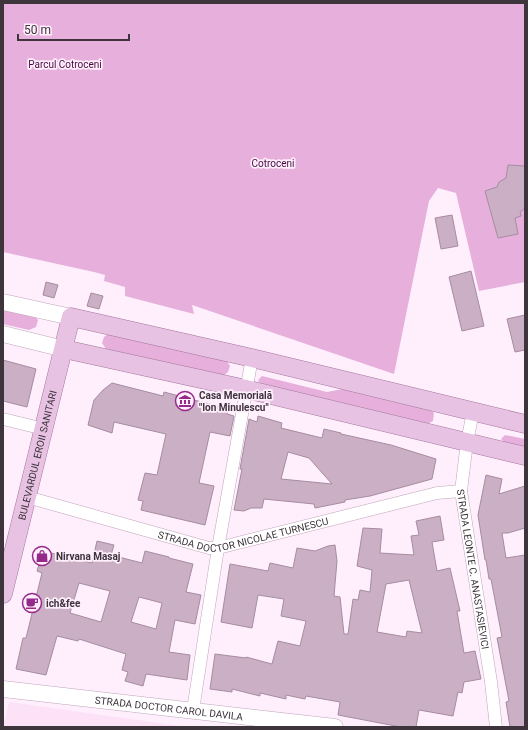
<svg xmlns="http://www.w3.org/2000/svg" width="528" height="730" viewBox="0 0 528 730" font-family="Roboto,sans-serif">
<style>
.built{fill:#fde1f7}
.green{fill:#e6afdc}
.building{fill:#caafc5;stroke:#a68ca1;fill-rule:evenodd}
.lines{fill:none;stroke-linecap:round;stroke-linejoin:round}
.street-casing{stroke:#c0a5bb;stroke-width:13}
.secondary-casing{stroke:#c0a5bb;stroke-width:17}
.primary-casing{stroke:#a3769c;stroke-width:19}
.street{stroke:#fff;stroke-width:12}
.secondary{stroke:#fff;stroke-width:16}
.primary{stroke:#e8c2e2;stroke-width:18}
.labels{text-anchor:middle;stroke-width:3.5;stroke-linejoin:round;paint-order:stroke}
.park-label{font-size:10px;fill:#460c41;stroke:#ffeefc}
.poi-label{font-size:10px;font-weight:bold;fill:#3e343c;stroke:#ffeefc;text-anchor:start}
.street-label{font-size:10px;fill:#3e343c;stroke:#ffeefc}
</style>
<rect width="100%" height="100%" fill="#ffeefc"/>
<!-- built -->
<polygon class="built" points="9,702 188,727 3,727"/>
<!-- green -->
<g class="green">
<polygon points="3,3 525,3 525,282 479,291 456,193 438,188 429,201 394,374 192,305 194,314 125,296 125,287 104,281 105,275 94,272 3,252"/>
<polygon points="3,308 33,314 38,320 36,327 29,330 3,324"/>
<polygon points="109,333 226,360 230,366 228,372 223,376 106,349 102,343 104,337"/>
<polygon points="262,376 327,392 348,388 429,408 434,413 433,421 427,424 261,385 258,380"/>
<polygon points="505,435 525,439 525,447 504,442 501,439"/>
</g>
<!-- building -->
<g class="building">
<polygon points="508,165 525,166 525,208 520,212 521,216 515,218 518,234 498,238 485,191 497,187 499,182 506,178"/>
<polygon points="452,215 458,246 441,249 435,218"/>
<polygon points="471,271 484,326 462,331 449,277"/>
<polygon points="46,282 58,285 54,298 43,295"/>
<polygon points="91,293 103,296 99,309 87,306"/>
<polygon points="525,315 525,350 515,352 507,319"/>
<polygon points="3,360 36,369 27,407 3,401"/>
<polygon points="112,383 163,396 164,392 228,409 227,414 234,416 230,436 210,432 199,483 214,486 205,525 141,510 143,501 138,500 145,473 157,475 166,434 114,422 112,433 88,425 94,400 103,390"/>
<path d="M258,416L282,423L281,428L322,438L324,429L341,433V434L391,445L436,459L432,479L370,496L345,500V502L315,508L314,504L264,499L262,508H251L244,511L234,510L242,469H240L249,419L257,422ZM288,452L309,458L332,484L281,479Z"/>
<polygon points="486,475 502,479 499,494 525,486 525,528 508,533 502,533 506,558 525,555 525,727 510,727 506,702 509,701 497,638 502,637 491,579 489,579 486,560 485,560 478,515"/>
<path d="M440,516L444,540L432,542L437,571L450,568L460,611H457L464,653L475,651L481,679L464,682L462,693L458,692L453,716L419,710L416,727H401L338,715L340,702L306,696L305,699L286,695V699L260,693V696L232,689V692L210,689L215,654L246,658V657L272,664L278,641L300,646L306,621L281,616L284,599L258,595L252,628L221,622L230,564L268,571L270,563L293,568L297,548L315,551L328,546L335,545L337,561L334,596L340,597L344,634H348L353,599L358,600L360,590L370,592L372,570L357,566L363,528L382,529L380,553L414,555L411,536L419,535L416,521ZM409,580L422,633L407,631L406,637L377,632L386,584Z"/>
<path d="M97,541L114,545L111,555L142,563L145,551L169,557V558L193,564L186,592L201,595L195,624L175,620L169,652L190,655L187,680L146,674L143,686L125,681L128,672L122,670L126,654L79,639L78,641L57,636L46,675L16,669L23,638H26L42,573L37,571L43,551L92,563ZM79,583L110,591L101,622L70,613ZM139,597L162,603L156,629L131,622Z"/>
</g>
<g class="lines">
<!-- street casing -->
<g class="street-casing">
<g id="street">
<path id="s1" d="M473,412L467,442L461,491L491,682L496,727"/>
<polyline points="3,419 44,429"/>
<path id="s2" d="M27,497L209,548H218L437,493L461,491"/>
<polyline points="193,710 218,548 252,358"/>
</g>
</g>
<!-- secondary casing -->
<g class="secondary-casing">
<g id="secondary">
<polyline points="3,302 71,317"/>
<polyline points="3,334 64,349"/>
<path id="s3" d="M3,689L335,727"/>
</g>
</g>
<!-- primary casing -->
<g class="primary-casing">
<g id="primary">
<polyline points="64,349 246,389 525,456"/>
<path id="s4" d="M3,594L71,317L252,358L525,424"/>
</g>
</g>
<!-- street -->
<use href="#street" class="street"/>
<!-- secondary -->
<use href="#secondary" class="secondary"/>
<!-- primary -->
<use href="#primary" class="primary"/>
</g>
<!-- icons -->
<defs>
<g id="museum-ring" transform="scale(1)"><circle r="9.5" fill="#ffeefc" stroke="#962a8b" stroke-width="1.5"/><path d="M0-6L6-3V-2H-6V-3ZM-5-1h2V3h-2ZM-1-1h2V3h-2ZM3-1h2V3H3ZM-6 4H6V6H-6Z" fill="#962a8b"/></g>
<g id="shop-ring" transform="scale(1)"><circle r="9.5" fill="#ffeefc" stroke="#962a8b" stroke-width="1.5"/><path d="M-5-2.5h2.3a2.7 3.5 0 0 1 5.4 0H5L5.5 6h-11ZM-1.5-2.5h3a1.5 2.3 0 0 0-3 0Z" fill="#962a8b"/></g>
<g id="cafe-ring" transform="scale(1)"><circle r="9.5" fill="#ffeefc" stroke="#962a8b" stroke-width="1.5"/><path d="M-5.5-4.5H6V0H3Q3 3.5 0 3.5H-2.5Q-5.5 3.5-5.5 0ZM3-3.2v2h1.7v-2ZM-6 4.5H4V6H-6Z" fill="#962a8b"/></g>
</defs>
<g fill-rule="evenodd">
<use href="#museum-ring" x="185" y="401"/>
<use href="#shop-ring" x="42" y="556"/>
<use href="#cafe-ring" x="32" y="603"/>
</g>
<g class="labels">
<!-- park labels -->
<g class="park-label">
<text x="65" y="68">Parcul Cotroceni</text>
<text x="273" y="167">Cotroceni</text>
</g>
<!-- poi labels -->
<g class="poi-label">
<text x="199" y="399">Casa Memorială<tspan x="199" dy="12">"Ion Minulescu"</tspan></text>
<text x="56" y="560">Nirvana Masaj</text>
<text x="46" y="607">ich&amp;fee</text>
</g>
<!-- street labels -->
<g class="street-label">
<text dy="4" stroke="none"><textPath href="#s4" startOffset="143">BULEVARDUL EROII SANITARI</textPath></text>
<text dy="4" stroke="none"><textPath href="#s2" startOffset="224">STRADA DOCTOR NICOLAE TURNESCU</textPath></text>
<text dy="4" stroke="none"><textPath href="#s1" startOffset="159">STRADA LEONTE C. ANASTASIEVICI</textPath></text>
<text dy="4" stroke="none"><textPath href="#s3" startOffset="167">STRADA DOCTOR CAROL DAVILA</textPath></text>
</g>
</g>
<!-- border -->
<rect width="528" height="730" fill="none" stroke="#3e343c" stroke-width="8"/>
<!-- scale -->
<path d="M18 34v6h111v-6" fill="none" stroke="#3e343c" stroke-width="2"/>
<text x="24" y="34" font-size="12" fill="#3e343c" stroke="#ffeefc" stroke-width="3" paint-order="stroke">50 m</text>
</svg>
